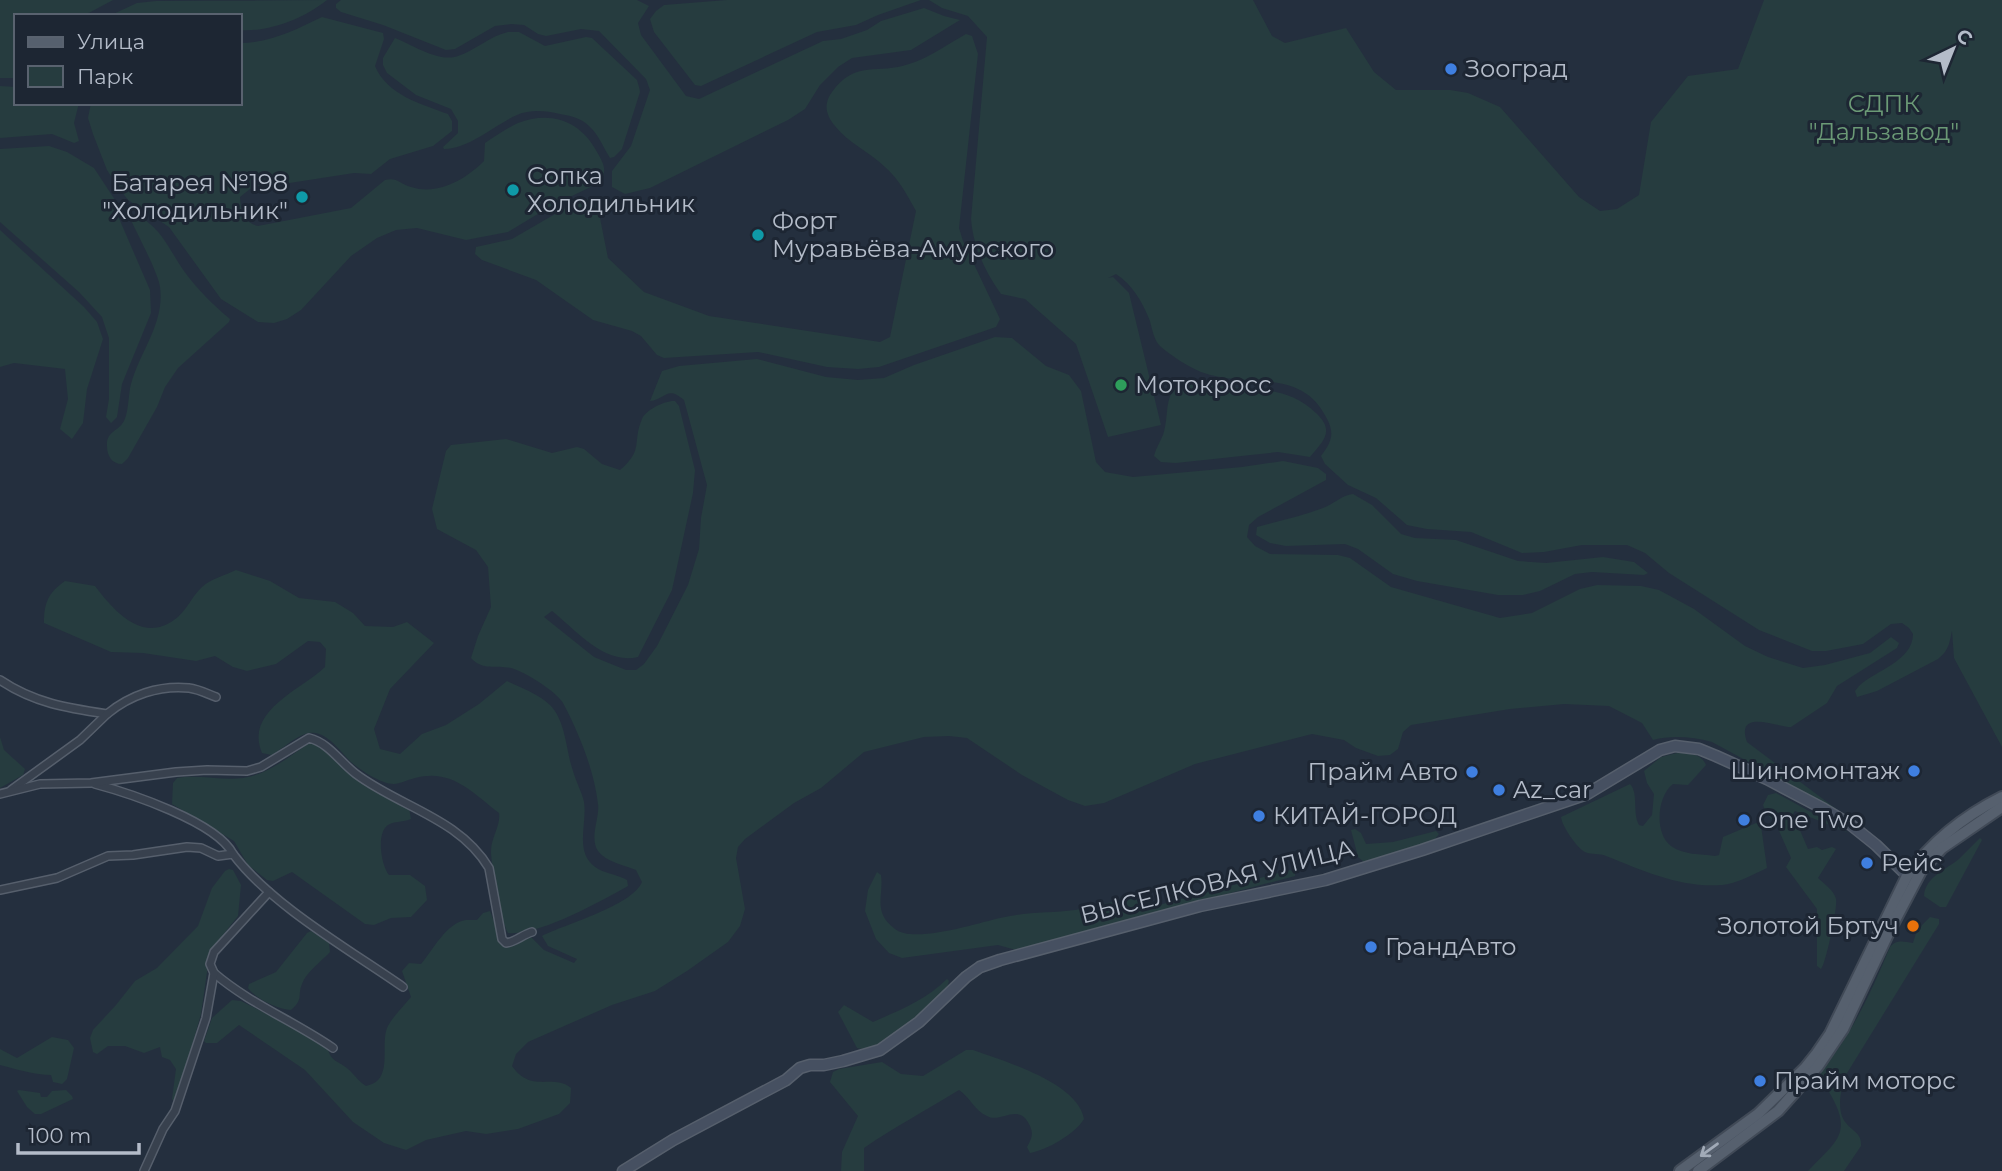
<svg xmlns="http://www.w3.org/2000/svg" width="2002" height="1171" viewBox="0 0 2002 1171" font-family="Montserrat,sans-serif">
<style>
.green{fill:#263c3f}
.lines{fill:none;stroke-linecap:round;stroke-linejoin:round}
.street-casing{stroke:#565f6c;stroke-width:10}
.secondary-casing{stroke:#565f6c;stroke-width:13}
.primary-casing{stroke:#414a57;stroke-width:14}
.street{stroke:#38414e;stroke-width:7}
.secondary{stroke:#465061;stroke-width:10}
.primary{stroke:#56606e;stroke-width:10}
.oneway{stroke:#a1aab7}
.shop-dot{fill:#3f7fe0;stroke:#1d2633;stroke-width:2.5}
.culture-dot{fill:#0f9aa8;stroke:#1d2633;stroke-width:2.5}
.leisure-dot{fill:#2e9e5b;stroke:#1d2633;stroke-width:2.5}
.food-dot{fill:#e8710a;stroke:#1d2633;stroke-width:2.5}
.labels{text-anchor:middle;stroke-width:6;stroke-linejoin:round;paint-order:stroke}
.poi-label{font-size:24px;fill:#b4bcc9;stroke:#1d2633;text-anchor:start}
.park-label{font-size:24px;fill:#6b9a76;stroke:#1d2633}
.street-label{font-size:24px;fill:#b4bcc9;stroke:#1d2633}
</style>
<rect width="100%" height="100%" fill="#242f3e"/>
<!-- green -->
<g class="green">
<polygon points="0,0 113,0 83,16 16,16 16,78 0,78"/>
<path d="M327,0C303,19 270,32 240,30V16H109L137,3L156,1Z"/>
<polygon points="341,0 637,0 649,6 638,23 641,35 686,96 699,99 823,41 841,39 867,30 881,21 924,8 944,16 960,20 911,50 852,58 838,67 820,85 805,109 788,120 650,188 625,194 612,187 612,171 631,146 650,90 646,79 599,31 581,29 546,36 538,34 524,25 511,24 495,26 455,49 446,50 383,25 341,12 336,8 336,4"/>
<polygon points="727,0 921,0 878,15 856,25 817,32 701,86 695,85 654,32 650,19 656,11 664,5"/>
<path d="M929,0H1253L1272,36L1285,43L1346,28L1374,72L1396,90H1450L1468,93L1500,107L1579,197L1600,211L1617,209L1639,195L1651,122L1688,76L1738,69L1764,0H2002V747L1954,658L1952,631C1949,644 1949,650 1938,659L1877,691L1857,697L1855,691L1859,686C1876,670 1913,661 1913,634L1909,628L1902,623L1891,624L1863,644L1826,651H1812L1759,630L1669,573L1645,553L1627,545H1582L1544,552L1522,553L1471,532L1427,529L1407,525L1376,498L1348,485L1325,464L1321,456C1332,441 1335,433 1326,417C1300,366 1245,389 1201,372C1187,366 1170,355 1160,346C1154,340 1152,329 1150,321C1143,303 1132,284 1116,274L1108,278L1113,277L1129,293L1161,425L1108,437L1076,344L1025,299L1001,294C985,272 973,246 971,219L987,37L968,16L942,8Z"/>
<path d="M322,17L383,33L384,39L375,66C387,95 421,104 448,114L452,121V131L433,146L390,159L371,174L354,173L250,189L240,197C241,211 243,222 258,226L351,208L385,180C397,177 400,184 411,187C438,196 466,179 484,161L485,143C496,136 507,128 518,123C551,110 581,121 597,152C604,164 607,170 601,182L551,206L508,232L466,240L417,228L396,230L377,238L351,256L301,310L287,319L274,323L258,322L221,299L169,227L128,200L118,187L107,170L93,134L88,118L91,103H240V43C270,43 295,30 322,17Z"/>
<path d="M508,32H519L545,46L586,37L592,38L637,80L639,87L640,92L622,149L614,157L610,158C603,147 599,135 589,126C581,118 571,116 560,114C546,111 531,109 517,115C494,125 471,148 444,149L443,147L458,133V121L451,109L416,95L387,73L383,65V58L395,38C413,45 439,63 458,56C476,50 490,36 508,32Z"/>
<path d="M966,34L972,36L978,54L959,228L963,241L1000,319L996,327L879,367L858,369L827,367L758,352L664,358L657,355L641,336L632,331L593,320L536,280L482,260L475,254L476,247L512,239L581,199H590L597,203L608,258L644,292L709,316L880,342L890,337L916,211C907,195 899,179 885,167C870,152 848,143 835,126C826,115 823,104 832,92C856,59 878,75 909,64C929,58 948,44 966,34Z"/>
<polygon points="0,86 16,87 16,103 79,103 74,123 79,141 74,143 52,134 0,138"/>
<polygon points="49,146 67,152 94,168 117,203 118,216 150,290 151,313 122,384 117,417 111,423 106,417 109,399 109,338 102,317 79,292 0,222 0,149"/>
<path d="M134,214C161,226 168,248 184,271C198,290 212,304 230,319L229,322L178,368L165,387L157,407L128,458L122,464C112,464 107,456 107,446C106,431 118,432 124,421C129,411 128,395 131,384C140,351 165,323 160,287C158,272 137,234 130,218Z"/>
<polygon points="0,230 84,307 97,322 103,339 87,389 83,423 72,439 60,429 68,399 65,369 14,363 0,367"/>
<path d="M995,337L1012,338L1046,366L1069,375L1081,391L1096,462L1105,472L1133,477L1242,467L1283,461L1318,468L1326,474V480L1258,517L1249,525L1247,537L1255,546L1270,554L1338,555L1350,558L1391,587L1500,618L1532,613L1580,589L1597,585L1641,586L1659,590L1694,609L1745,646L1768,657L1803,668L1825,665L1870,653L1891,637L1899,643L1897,648L1837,686L1827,703L1791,727C1777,727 1735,708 1747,742L1839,811L1712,742C1692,737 1673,735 1653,740L1642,723L1609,706L1564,704L1510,709L1411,725L1403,732L1398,749L1390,755L1378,756L1356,748L1344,740L1312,734L1195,764L1104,803L1085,806L1068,800L1022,775L967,738L949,736L924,737L864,752L821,788L794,803L745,839L738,847L736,858L745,909L740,926L728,942L687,971L655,991L612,1005L528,1042L516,1054L512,1066C532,1094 552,1073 571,1088L570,1103L559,1114L518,1129L486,1134L466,1131L426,1140L406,1150L384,1143L353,1122L305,1070L239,1025L217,1043H206L204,1041L212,1018L232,1000L241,1001L307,1034L328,1049C331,1062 339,1061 348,1069C355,1075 359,1082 366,1086C394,1081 380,1047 387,1028C392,1017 404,1006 411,997L402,971L409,963L421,964C432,951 447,922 466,920C470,920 474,920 477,920L483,913L490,911L503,945L530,936L544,950L574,963L577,959L548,946L542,936C565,924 632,906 642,882L636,870C624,865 606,862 598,851C589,837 600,818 598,804C594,770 579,733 563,703C557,692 524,671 511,668C496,665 483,671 471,658L478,636L491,607L488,567L476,550L437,529L432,509L446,451L451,445L506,439L552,453L577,447L584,449L602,464L620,470C644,450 632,442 642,419C645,410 666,400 675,401L679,406L695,470L693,493L672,590L638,657C604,665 576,630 552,611L544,617L594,657L626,670H636L644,664L657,646L688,585L699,549L701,518L707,485L684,400C667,385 666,399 650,401L662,371L679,366L757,359L826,377L858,380L884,378L914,365Z"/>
<path d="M1193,381C1237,394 1281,379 1316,413C1335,431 1324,440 1310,457L1278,452L1176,463L1161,462L1154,456C1156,448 1160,442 1163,435C1171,412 1160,386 1193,381Z"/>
<path d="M1353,494L1372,505L1401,534L1415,538L1456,540L1518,561L1546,563L1603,557L1634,562L1648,573L1644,575L1592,572L1575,574L1540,591L1523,595H1498L1417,581L1393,574L1358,549L1345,544L1286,546L1270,543L1256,535L1257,527C1279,521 1302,516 1323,508C1334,504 1342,495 1353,494Z"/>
<path d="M236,570L270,581L299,598L335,602L353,613L365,626L393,627L407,622L434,643L390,689L374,729L380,749L400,754L422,734L446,725L479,704L507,681C521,688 539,694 550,705C566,721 566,751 573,771C576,782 582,792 584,802C587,821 577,845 589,861C599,874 615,873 627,880L628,886C601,901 539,936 508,933C501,921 491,866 491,851C491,838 501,825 499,813C472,792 451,768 415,778C403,781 397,787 384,782C375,779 364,772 356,766C342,756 329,730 309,733C297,735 282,749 272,755L262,753C244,711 301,690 325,667L326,649L320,642L308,641L276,664L247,671L233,667L215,656L196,661L143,653L111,652L44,623C44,603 48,593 65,581L95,586C114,611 142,643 174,620C186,612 192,596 202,587C210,579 226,575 236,570Z"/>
<polygon points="0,737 4,750 25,769 23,775 0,788"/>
<path d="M311,742L327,749L352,775L388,798L409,808L411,819C404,822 394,821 388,825C376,833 381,865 389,875H410L425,886L427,900L411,917L391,918L374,925L365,924L292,872L273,881L267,880L248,865L234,841L172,804L173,783L177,778C199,774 221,781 243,778C268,775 291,755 311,742Z"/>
<path d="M1677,753C1688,753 1701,753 1706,765L1688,785L1673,784C1657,796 1654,833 1671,846C1683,855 1701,854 1715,856L1719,855L1723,837L1756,823L1761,826L1767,868C1754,874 1736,884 1722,885C1680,888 1644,871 1606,856C1599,853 1592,855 1585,852C1576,847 1562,826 1561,817L1630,784C1639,794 1632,812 1639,825L1643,826L1652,815L1654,794L1647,783L1644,771L1661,757Z"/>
<path d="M1776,793L1849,833L1795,811L1793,814L1808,849L1817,847L1822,850L1832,847L1836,849L1818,878C1824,884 1834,890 1836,899C1838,906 1826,963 1821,969L1817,966V909L1786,867L1791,858L1776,824L1766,813L1763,805L1768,795Z"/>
<polygon points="1355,829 1361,833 1366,844 1393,842 1436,831 1439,834 1435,839 1369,862 1364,862 1358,857 1351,830"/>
<path d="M1980,838L1982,840L1946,907H1940L1924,896C1925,877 1947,869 1959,859C1966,852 1973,845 1980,838Z"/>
<polygon points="229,869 233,870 241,885 238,916 210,951 201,1014 177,1098 174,1101 172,1099 176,1069 170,1060 162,1057 160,1047 144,1053 125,1046 108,1046 97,1054 93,1052 90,1038 93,1030 116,1005 135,981 157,968 198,926 212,888 225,871"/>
<path d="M1290,870L1295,873V876L1016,950L998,945L902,958L889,953L876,939L865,911L868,890L877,872L881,875C884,896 872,912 895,929C913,944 978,923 1000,918C1024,912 1051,913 1075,910C1096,907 1124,897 1144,898C1149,899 1154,903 1159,905Z"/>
<path d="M1930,917L1939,919V924L1844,1078C1841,1091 1836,1111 1846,1123C1853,1132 1862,1133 1861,1146L1844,1171H1808C1836,1141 1854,1134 1829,1092C1823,1088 1817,1092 1810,1088V1083C1848,1044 1869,997 1890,947C1897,939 1904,942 1913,943L1917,930Z"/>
<path d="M311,931L329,943L330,952C322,961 306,972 302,984C297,996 304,999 291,1010C278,1009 256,999 248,988L249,984L276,972L307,933Z"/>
<path d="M947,979L949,981L947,987C931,1007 885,1056 857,1048L838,1012L844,1005L873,1022C900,1010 926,1000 947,979Z"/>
<path d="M52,1037L68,1040L74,1048L67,1079L62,1084L53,1082L51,1075C36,1075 15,1069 0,1065V1049L17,1058Z"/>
<path d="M966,1050H973C1003,1061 1078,1082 1084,1119C1075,1134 1047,1150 1030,1153L1027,1147C1031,1139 1034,1135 1030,1126C1019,1101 1001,1124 987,1116C975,1111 969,1096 959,1090C927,1110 894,1127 864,1148V1171H841L842,1152L858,1116L830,1082L833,1072L839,1069L882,1062L901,1074L923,1076Z"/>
<polygon points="19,1090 40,1093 41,1097 47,1097 52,1091 66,1090 72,1096 73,1099 41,1114 35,1114 27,1107 17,1091"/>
</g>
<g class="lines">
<!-- street casing -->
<g class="street-casing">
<g id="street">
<path d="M0,680C34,703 67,708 107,714C130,695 159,685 189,688C198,689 208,694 216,697"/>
<path d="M95,784C129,793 217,822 233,854"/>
<polyline points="11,790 80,740 107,714"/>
<path d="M0,794L40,784L91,783L176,772L207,770L247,771L261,767L309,738C329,743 340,762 356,774C400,807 459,818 489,868L502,939L506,943C513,943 524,934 532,932"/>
<path d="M0,890L57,878L108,856L133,855L187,847L201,848L218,856L233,854C271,905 350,950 403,987"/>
<path d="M214,973C250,1004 294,1021 333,1048"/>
<polyline points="144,1171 163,1129 175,1111 206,1018 214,973 210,964 214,952 269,892"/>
</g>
</g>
<!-- secondary casing -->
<g class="secondary-casing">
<polyline id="secondary" points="623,1171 673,1140 786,1080 800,1068 810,1065 824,1065 843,1061 880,1050 919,1022 966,977 980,967 1000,960 1200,906 1325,880 1422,850 1587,794 1660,750 1675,746 1699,749 1716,756 1767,779 1824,809 1851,825 1876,845 1912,880"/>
</g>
<!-- primary casing -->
<g class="primary-casing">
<g id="primary">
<path d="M1680,1171L1758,1114L1805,1068L1817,1053L1830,1034L1907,876C1932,841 1964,816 2002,797"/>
<polyline points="1698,1171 1778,1111 1818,1066 1843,1029 1890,930 1921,871 1942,848 2002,807"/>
</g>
</g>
<!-- street -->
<use href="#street" class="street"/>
<!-- secondary -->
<use href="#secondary" class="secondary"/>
<!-- primary -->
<use href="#primary" class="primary"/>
</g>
<!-- one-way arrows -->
<defs><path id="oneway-shaft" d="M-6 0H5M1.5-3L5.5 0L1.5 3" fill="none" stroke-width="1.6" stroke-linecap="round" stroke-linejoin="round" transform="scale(1.75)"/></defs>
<use class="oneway" href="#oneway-shaft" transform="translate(1709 1150) rotate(144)"/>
<!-- markers -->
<g class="shop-dot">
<circle cx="1451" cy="69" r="7"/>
<circle cx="1914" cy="771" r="7"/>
<circle cx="1472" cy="772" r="7"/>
<circle cx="1499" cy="790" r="7"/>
<circle cx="1259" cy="816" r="7"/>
<circle cx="1744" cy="820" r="7"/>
<circle cx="1867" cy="863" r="7"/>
<circle cx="1371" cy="947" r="7"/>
<circle cx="1760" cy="1081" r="7"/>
</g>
<g class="culture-dot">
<circle cx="513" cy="190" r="7"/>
<circle cx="302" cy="197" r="7"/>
<circle cx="758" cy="235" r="7"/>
</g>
<circle class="leisure-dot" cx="1121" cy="385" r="7"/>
<circle class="food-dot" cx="1913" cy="926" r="7"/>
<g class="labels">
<!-- poi labels -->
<g class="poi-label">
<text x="1465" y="77">Зооград</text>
<text x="527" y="184">Сопка<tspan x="527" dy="28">Холодильник</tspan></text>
<text x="288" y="191" text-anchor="end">Батарея №198<tspan x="288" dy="28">"Холодильник"</tspan></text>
<text x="772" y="229">Форт<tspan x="772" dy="28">Муравьёва-Амурского</tspan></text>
<text x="1135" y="393">Мотокросс</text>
<text x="1900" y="779" text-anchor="end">Шиномонтаж</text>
<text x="1458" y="780" text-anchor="end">Прайм Авто</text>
<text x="1513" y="798">Az_car</text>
<text x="1273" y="824">КИТАЙ-ГОРОД</text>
<text x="1758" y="828">One Two</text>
<text x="1881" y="871">Рейс</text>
<text x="1899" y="934" text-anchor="end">Золотой Бртуч</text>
<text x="1385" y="955">ГрандАвто</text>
<text x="1774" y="1089">Прайм моторс</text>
</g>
<!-- park labels -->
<g class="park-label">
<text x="1884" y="112">СДПК<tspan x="1884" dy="28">"Дальзавод"</tspan></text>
</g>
<!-- street labels -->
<g class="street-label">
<text transform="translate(1217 882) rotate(-14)" y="8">ВЫСЕЛКОВАЯ УЛИЦА</text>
</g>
</g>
<!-- legend -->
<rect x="14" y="14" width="228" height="91" fill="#1d2633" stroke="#59626f" stroke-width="2"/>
<rect x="28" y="37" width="35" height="10" fill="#56606e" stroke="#59626f" stroke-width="2"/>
<text x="77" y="49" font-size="21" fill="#b4bcc9">Улица</text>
<rect x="28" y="66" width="35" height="21" fill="#263c3f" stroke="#59626f" stroke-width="2"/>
<text x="77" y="84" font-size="21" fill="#b4bcc9">Парк</text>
<!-- north arrow -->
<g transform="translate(1953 49) rotate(43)" stroke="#1d2633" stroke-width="5" paint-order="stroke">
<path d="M0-5L12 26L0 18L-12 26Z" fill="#b4bcc9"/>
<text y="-10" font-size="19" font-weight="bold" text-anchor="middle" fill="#b4bcc9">С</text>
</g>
<!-- scale -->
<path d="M18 1143v10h121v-10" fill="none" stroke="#b4bcc9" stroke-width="3.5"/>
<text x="28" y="1143" font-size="21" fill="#b4bcc9" stroke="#1d2633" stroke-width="5" paint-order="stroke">100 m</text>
</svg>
